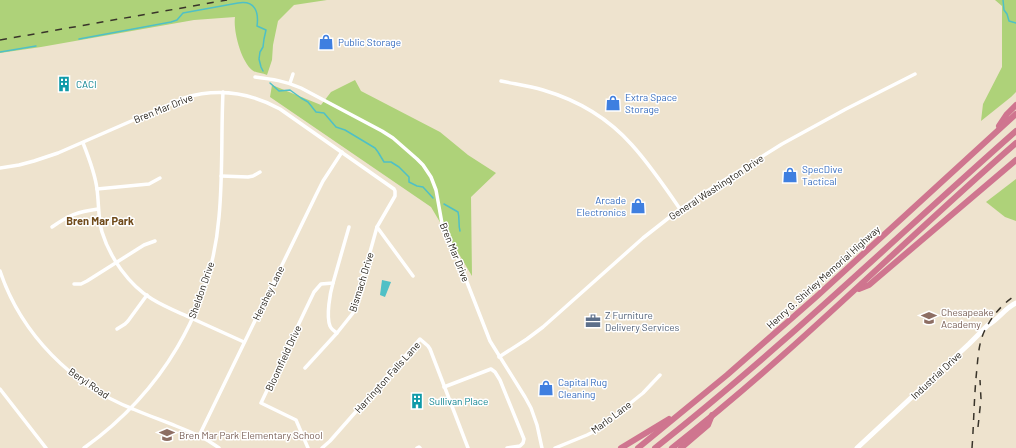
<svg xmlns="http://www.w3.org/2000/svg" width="1016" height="448" viewBox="0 0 1016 448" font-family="Barlow,sans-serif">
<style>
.green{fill:#aed279}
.water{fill:#4fc0c6}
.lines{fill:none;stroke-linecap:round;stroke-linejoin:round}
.stream{stroke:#4fc0c6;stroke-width:1.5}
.street{stroke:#fff;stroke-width:3.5}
.secondary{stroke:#fff;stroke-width:5}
.highway{stroke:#cf758f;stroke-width:6}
.rail{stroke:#39342a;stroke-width:1.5;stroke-dasharray:7 7;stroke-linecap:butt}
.labels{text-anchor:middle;stroke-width:3;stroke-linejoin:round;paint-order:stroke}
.shop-label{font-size:10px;fill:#366cbe;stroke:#fff;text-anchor:start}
.culture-label{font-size:10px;fill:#0d838f;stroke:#fff;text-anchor:start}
.street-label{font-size:10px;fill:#211d15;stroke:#fff}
.education-label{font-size:10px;fill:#785e54;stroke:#fff;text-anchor:start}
.service-label{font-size:10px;fill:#4e5e75;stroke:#fff;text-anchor:start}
.neighbourhood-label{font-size:11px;font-weight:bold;fill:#704b1b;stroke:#fff}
</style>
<rect width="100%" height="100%" fill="#eee3ce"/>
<!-- green -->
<g class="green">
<path d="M0,0H327L294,5L278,21L273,45L272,60L267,75C262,73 255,73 252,70C241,61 233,31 235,17L194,20L41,47L0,53Z"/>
<polygon points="995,0 1016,0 1016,92 1011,97 981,121 983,104 1002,67 1002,6"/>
<polygon points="355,80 361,91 440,132 468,155 496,173 471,197 472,276 431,207 270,97 272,85 321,105 331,92"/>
<polygon points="1016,179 1016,221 1005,217 986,202"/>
</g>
<!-- water -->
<polygon class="water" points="382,280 391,282 385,297 380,295"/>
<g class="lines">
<!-- stream -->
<g class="stream">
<polyline points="1003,0 1004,10 1007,14 1009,21 1016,23"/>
<path d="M79,39L171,22L177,20L183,13L238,3C255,0 259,12 257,26L266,30L264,39L263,47L260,52L259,59L261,67L263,71"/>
<polyline points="0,52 36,46"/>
<polyline points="270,83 279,91 290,90 301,98 308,102 316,112 324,113 336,127 345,130 375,148 378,152 384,162 391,162 399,167 409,177 409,182 417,186 423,187 433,198"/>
<path d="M444,204L458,212C460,219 458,224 460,231"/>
</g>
<!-- street -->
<g class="street">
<path d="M255,77C271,79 286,81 301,88L382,131L393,138L417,159L423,165L431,177L436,190L443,229L456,254L490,341L525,397L531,408L537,425L542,448"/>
<path d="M501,81C515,84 529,86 543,90C577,100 609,119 632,145C650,165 665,187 680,209"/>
<polyline points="290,83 293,74"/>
<path d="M83,143C89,158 95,173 97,189C99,204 98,218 102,232C110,258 129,285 152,299C165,307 178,312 191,318C209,326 226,334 244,342"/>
<path d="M0,168L19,165L34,161L58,153L184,98C217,88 249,92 280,109L394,189L395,191V196L377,227L413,276"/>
<polyline points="221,176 248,177 253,176 260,172"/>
<polyline points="97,189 149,184 160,178"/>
<path d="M52,227C69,215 77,212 98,209"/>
<path d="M0,271C21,334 72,385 133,409C147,415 161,420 176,426C191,432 206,438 219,448"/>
<path d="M333,283C330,293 326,316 330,326C331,329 334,331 337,333"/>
<polyline points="74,284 81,284 87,281 144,245 155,241"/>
<polyline points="117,329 125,324 128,321 147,295"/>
<polyline points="499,357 527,339 543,327 643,238 680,209 718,184 782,144 846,109 915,74"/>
<polyline points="305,368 337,333 353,313 377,227"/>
<polyline points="444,387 491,369 495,372 500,380 524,439 523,443 520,446 507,448"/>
<polyline points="0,389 46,448"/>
<polyline points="199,436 316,195 323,181 342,152"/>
<path d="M84,448C161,393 211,311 219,217C223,175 221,134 223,92"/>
<polyline points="308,448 296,420 261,403 314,292 321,284 333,283 349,227"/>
<polyline points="322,448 330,441 420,339 428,346 430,349 468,448"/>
<polyline points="417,448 419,447 420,448"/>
<polyline points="555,448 587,435 597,430 643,393 660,375"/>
</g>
<!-- secondary -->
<path class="secondary" d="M857,448L969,344L988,325C999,319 1005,308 1016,303"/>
<!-- highway -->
<g class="highway">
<polyline points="999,126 1007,114 1016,105"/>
<polyline points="859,289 869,285 876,279 1016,160"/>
<polyline points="621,448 669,419"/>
<polyline points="638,448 727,375 816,297 1016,114"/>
<path d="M655,448C781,349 896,237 1016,131"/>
<path d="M672,448C793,354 900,244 1016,143"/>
<polyline points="681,448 708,425 712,415"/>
</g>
<!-- rail -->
<g class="rail">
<polyline points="0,40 227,0"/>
<polyline points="978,427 981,399 980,380"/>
<path d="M972,448C974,421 974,395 977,368C978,356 979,343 984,332C991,317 1002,304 1016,295"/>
</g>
</g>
<!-- icons -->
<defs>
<g id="shop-bare" transform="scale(1.2)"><path d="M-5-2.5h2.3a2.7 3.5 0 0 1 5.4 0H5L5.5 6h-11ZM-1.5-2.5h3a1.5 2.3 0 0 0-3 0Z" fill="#3f7fe0" stroke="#fff" stroke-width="2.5" paint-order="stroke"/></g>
<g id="building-bare" transform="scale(1.2)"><path d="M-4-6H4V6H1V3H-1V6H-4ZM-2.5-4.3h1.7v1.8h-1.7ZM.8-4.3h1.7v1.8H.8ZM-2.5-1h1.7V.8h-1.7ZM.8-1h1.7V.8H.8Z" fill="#0f9aa8" stroke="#fff" stroke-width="2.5" paint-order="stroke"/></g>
<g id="school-bare" transform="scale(1.2)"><path d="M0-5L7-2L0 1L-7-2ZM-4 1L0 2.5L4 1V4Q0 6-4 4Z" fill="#8d6e63" stroke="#fff" stroke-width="2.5" paint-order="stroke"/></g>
<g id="office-bare" transform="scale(1.2)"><path d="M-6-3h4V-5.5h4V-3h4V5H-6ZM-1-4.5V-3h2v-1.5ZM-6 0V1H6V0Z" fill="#5c6f8a" stroke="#fff" stroke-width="2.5" paint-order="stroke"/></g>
</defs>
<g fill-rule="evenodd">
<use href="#shop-bare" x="326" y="42"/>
<use href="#building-bare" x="64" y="84"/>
<use href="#shop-bare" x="613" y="103"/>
<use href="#shop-bare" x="790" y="175"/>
<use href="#shop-bare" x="638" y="206"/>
<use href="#school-bare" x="929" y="318"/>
<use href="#office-bare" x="593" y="321"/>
<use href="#shop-bare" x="546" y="388"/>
<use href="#building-bare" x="417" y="401"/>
<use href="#school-bare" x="167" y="435"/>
</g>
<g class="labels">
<!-- shop labels -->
<g class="shop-label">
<text x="338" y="46">Public Storage</text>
<text x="625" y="101">Extra Space<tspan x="625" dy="12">Storage</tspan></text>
<text x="802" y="173">SpecDive<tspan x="802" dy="12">Tactical</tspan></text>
<text x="626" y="204" text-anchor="end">Arcade<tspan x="626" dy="12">Electronics</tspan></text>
<text x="558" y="386">Capital Rug<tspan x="558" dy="12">Cleaning</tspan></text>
</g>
<!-- culture labels -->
<g class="culture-label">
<text x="76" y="88">CACI</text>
<text x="429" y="405">Sullivan Place</text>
</g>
<!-- street labels -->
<g class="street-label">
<text transform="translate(163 108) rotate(-22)" y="4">Bren Mar Drive</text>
<text transform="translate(716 187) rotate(-33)" y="4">General Washington Drive</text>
<text transform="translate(455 252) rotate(68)" y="4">Bren Mar Drive</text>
<text transform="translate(823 277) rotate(-42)" y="4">Henry G. Shirley Memorial Highway</text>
<text transform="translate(361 282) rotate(-73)" y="4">Bismach Drive</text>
<text transform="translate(201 290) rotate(-71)" y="4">Sheldon Drive</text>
<text transform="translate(268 293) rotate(-64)" y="4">Hershey Lane</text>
<text transform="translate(283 358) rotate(-65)" y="4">Bloomfield Drive</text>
<text transform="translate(936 375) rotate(-43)" y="4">Industrial Drive</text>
<text transform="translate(387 377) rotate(-48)" y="4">Harrington Falls Lane</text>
<text transform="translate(89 383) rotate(34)" y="4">Beryl Road</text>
<text transform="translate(611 417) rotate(-37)" y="4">Marlo Lane</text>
</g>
<!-- education labels -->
<g class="education-label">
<text x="941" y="316">Chesapeake<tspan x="941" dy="12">Academy</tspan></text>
<text x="179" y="439">Bren Mar Park Elementary School</text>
</g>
<!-- service labels -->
<g class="service-label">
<text x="605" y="319">Z Furniture<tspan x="605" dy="12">Delivery Services</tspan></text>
</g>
<!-- neighbourhood labels -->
<g class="neighbourhood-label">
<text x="100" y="225">Bren Mar Park</text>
</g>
</g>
</svg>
